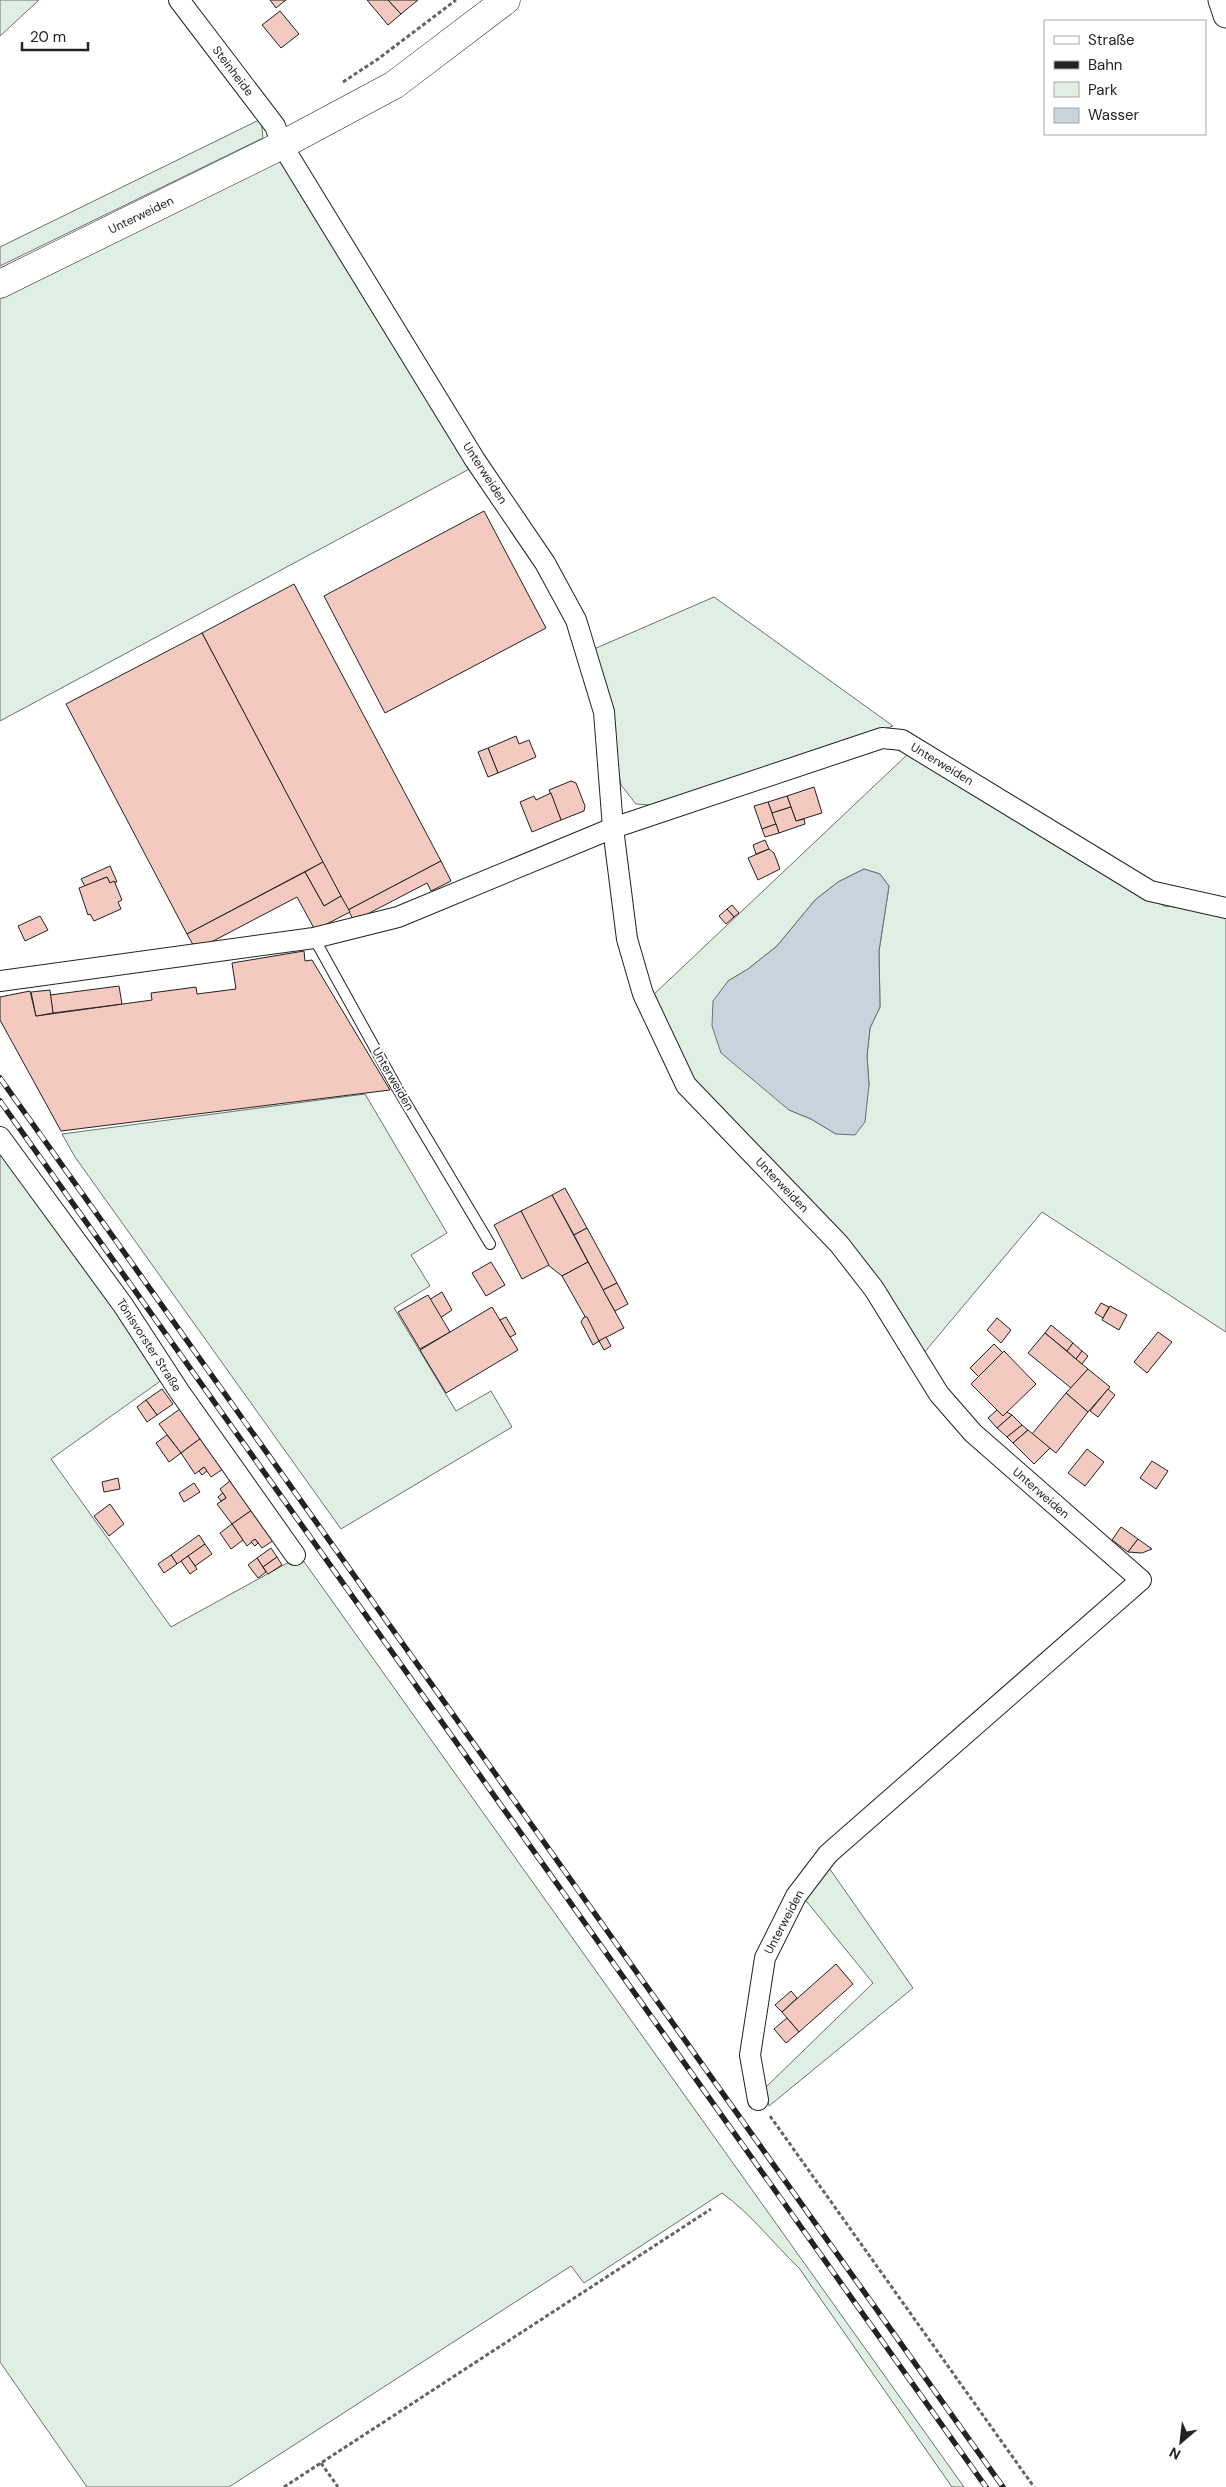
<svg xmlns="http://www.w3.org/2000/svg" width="1226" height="2487" viewBox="0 0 1226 2487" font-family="'DM Sans',sans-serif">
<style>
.green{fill:#e0efe3;stroke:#6f6f6f;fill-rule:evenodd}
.water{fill:#c7d3dd;stroke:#6f6f6f}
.building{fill:#f3c9c0;stroke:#222}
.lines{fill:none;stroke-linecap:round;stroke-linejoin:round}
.service-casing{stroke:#222;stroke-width:12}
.minor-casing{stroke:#222;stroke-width:22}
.tertiary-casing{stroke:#222;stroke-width:27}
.secondary-casing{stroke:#222;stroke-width:29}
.path{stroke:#646464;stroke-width:3;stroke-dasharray:4 2.5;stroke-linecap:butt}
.service{stroke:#fff;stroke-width:10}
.minor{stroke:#fff;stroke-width:20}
.tertiary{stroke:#fff;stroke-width:25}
.secondary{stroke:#fff;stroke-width:28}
.rail-casing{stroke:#222;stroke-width:5.5}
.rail{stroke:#fff;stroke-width:4;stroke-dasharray:11;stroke-linecap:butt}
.labels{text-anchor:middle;stroke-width:4;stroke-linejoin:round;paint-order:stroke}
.street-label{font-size:12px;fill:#222;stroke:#fff}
</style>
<rect width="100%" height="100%" fill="#fff"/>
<!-- green -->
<g class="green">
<polygon points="0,0 39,0 0,36"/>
<polygon points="261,119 263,138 0,266 0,247"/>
<polygon points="270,157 287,166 473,467 0,721 0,290"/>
<polygon points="714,597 893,726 650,805 636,804 621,785 594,649"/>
<path d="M909,753L1164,906L1226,911V1332L1042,1212L923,1354L695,1089L651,997ZM864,869L880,874L889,886L879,951L880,1007L870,1028L867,1056L869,1085L836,1134L811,1119L789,1110L728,981L748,969L777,946L815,900L838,882Z"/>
<polygon points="365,1094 447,1233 411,1255 430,1286 394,1308 456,1411 491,1391 512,1427 341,1529 75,1157 62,1134"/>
<path d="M0,1147L166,1377L51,1459L171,1627L300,1556L964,2487H952L799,2268C773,2243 751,2214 722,2193L584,2283L571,2266L229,2487H87L0,2362Z"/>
<polygon points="827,1865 913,1988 769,2106 765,2088 873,1983 803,1897"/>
</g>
<!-- water -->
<polygon class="water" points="864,869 880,874 889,886 879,951 880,1007 870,1028 867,1056 869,1085 865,1122 855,1135 836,1134 811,1119 789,1110 721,1053 712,1026 713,1001 728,981 748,969 777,946 815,900 838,882"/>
<!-- building -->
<g class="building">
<polygon points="270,0 286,0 276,8"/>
<polygon points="367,0 388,0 401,14 388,25"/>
<polygon points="388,0 418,0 401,14"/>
<polygon points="280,11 299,34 281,48 262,25"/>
<polygon points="484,511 546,628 385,713 324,596"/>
<polygon points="294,584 441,861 348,910 202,633"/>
<polygon points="202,633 323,862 187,934 66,704"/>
<polygon points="516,736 519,744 529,740 536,757 498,773 488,748"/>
<polygon points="488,748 498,773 488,777 478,752"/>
<polygon points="571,781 576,783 585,806 584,811 561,820 549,790"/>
<polygon points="814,787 822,813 796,821 787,796"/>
<polygon points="551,793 561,820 532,832 520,802 534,796 536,800"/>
<polygon points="787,796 791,807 772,813 768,802"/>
<polygon points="768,802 776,824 762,829 754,806"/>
<polygon points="791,807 796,821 804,819 805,824 779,833 772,813"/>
<polygon points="776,824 779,833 765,837 762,829"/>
<polygon points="765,840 769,849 756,854 753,845"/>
<polygon points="769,849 774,853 780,869 758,880 748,858"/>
<polygon points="441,861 451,881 431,891 427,883 354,921 348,910"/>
<polygon points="323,862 341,896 324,906 305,872"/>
<polygon points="110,866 117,882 110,883 107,877 85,886 81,879"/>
<polygon points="305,872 324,906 341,896 350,912 315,930 297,897 196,950 187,934"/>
<polygon points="107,877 110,883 114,881 115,883 122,900 118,902 121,909 94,921 90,914 88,915 79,888"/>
<polygon points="732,905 739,913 734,917 727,909"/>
<polygon points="727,909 734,917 726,924 719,916"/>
<polygon points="40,916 48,930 25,941 18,926"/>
<polygon points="304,951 305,961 312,960 390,1090 61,1131 0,1020 0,997 30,991 36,1016 152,1000 151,993 196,987 197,994 236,989 232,963"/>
<polygon points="119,986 122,1004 53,1013 50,995"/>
<polygon points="50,990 53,1013 36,1016 31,992"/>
<polygon points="565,1188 587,1228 574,1235 552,1195"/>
<polygon points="552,1195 588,1262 562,1276 548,1265 521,1211"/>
<polygon points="521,1211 549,1265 522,1279 494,1225"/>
<polygon points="587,1228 617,1283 603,1290 574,1235"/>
<polygon points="491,1262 505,1285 486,1296 472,1273"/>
<polygon points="588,1262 624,1328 599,1341 562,1276"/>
<polygon points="617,1283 628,1304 615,1311 603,1290"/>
<polygon points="442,1292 452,1310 440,1318 429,1300"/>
<polygon points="428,1295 450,1332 420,1349 398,1312"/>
<polygon points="1101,1303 1109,1307 1103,1318 1095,1313"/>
<polygon points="1110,1306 1127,1315 1119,1330 1102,1320"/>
<polygon points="492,1307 518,1350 446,1393 420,1350"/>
<polygon points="506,1317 516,1334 510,1337 500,1320"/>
<polygon points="584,1317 587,1317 599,1341 593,1345 581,1322"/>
<polygon points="997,1318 1011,1330 1001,1343 987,1330"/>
<polygon points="1051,1325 1073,1343 1067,1351 1045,1333"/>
<polygon points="1158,1332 1172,1342 1147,1373 1134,1362"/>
<polygon points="1045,1333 1088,1369 1071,1388 1028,1353"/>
<polygon points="606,1337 611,1346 604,1350 599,1341"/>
<polygon points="1073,1343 1082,1351 1076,1359 1067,1351"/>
<polygon points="994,1344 1003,1353 979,1377 970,1368"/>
<polygon points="1004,1351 1036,1384 1003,1416 971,1384"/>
<polygon points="1082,1351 1088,1356 1082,1364 1076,1359"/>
<polygon points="1088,1369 1110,1387 1088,1412 1066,1393"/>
<polygon points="162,1389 173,1404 157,1415 146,1400"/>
<polygon points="1108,1389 1115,1395 1098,1417 1090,1411"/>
<polygon points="1066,1393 1088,1412 1056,1453 1032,1434"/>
<polygon points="146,1400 157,1415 147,1422 137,1407"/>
<polygon points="180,1409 201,1438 181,1453 159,1424"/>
<polygon points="997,1410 1003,1416 1007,1412 1012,1415 997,1428 988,1418"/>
<polygon points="1012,1415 1022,1425 1007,1437 997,1428"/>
<polygon points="1022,1425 1028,1430 1013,1443 1007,1437"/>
<polygon points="1028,1430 1050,1448 1034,1464 1013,1443"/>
<polygon points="167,1435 181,1453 169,1462 156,1443"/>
<polygon points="201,1438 223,1469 211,1477 204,1467 195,1474 181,1453"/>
<polygon points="1087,1449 1104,1462 1085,1486 1068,1473"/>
<polygon points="1152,1461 1168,1471 1156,1489 1140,1478"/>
<polygon points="204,1467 207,1471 202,1475 199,1471"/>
<polygon points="118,1478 120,1489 104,1492 102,1482"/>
<polygon points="231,1480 252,1510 232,1524 217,1504 226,1498 220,1489"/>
<polygon points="194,1483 200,1492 184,1502 179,1493"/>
<polygon points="223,1493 226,1498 221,1501 218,1497"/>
<polygon points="110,1504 124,1524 109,1536 94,1516"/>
<polygon points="252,1510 274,1540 262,1548 255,1539 247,1546 232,1524"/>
<polygon points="232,1524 243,1540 231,1549 220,1533"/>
<polygon points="1121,1527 1138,1539 1128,1552 1112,1540"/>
<polygon points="199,1535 205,1544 177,1564 171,1555"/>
<polygon points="255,1539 258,1543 255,1546 251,1542"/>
<polygon points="1138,1539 1152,1549 1142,1553 1128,1552"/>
<polygon points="205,1544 212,1554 195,1566 188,1556"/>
<polygon points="271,1548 277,1557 263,1567 257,1558"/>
<polygon points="171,1555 177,1564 164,1573 158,1564"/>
<polygon points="188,1556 197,1569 190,1574 181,1561"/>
<polygon points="277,1557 282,1565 268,1574 263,1567"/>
<polygon points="257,1558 266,1572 258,1578 248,1565"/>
<polygon points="836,1964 853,1984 799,2032 782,2012"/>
<polygon points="791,1991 797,1998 782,2012 775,2005"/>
<polygon points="787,2018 799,2032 786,2043 774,2029"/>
</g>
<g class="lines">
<!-- service casing -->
<g class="service-casing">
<polyline id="service" points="314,938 397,1088 490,1244"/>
</g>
<!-- minor casing -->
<g class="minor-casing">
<g id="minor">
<polyline points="179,0 275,126 282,145 475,460 545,563 576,620 604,712 613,828 627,939 643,994 686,1085 839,1244 874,1289 939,1394 973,1433 1141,1580 828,1854 796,1896 765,1958 750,2055 758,2100"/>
<polyline points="0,981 314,938 398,917 613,828 882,738 902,740 1150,891 1226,908"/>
<polyline points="0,1137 123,1305 179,1391 295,1555"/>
</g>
</g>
<!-- tertiary casing -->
<g class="tertiary-casing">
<polyline id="tertiary" points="1221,0 1226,15"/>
</g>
<!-- secondary casing -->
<g class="secondary-casing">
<polyline id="secondary" points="0,284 282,145 394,85 506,0"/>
</g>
<!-- path -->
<g class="path">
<polyline points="343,82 378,59 456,0"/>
<polyline points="770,2116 1034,2487"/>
<polyline points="321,2463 338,2487"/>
<polyline points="284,2487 711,2209"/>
</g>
<!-- service -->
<use href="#service" class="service"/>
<!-- minor -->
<use href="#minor" class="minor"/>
<!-- tertiary -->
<use href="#tertiary" class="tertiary"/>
<!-- secondary -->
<use href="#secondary" class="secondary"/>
<!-- rail casing -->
<g class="rail-casing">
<g id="rail">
<polyline points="0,1078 1003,2487"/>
<polyline points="0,1101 986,2487"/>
</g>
</g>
<!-- rail -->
<use href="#rail" class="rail"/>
</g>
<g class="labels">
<!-- street labels -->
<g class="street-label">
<text transform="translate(233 71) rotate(53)" y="4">Steinheide</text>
<text transform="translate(141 215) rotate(-26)" y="4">Unterweiden</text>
<text transform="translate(485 473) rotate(57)" y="4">Unterweiden</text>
<text transform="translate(942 764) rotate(31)" y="4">Unterweiden</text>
<text transform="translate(393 1079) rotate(60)" y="4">Unterweiden</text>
<text transform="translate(782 1185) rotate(46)" y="4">Unterweiden</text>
<text transform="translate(149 1345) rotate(57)" y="4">Tönisvorster Straße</text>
<text transform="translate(1041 1493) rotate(41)" y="4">Unterweiden</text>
<text transform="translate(784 1922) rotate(-62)" y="4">Unterweiden</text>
</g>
</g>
<!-- legend -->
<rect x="1044" y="20" width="162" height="115" fill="#ffffff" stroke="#a7a7a7"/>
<rect x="1054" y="36" width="25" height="8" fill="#ffffff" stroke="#a7a7a7"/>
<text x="1088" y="45" font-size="15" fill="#222222">Straße</text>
<rect x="1054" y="61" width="25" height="8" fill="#222222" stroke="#a7a7a7"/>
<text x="1088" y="70" font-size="15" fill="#222222">Bahn</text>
<rect x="1054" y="82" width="25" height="15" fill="#e0efe3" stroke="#a7a7a7"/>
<text x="1088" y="95" font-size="15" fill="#222222">Park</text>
<rect x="1054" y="108" width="25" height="15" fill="#c7d3dd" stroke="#a7a7a7"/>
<text x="1088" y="120" font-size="15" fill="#222222">Wasser</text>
<!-- north arrow -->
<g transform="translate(1181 2442) rotate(208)" stroke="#ffffff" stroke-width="4" paint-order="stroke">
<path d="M0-4L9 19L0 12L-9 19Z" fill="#222222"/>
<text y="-8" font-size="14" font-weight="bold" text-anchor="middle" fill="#222222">N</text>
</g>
<!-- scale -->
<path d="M22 42v8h66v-8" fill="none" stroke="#222222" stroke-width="2.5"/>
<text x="30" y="42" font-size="15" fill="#222222" stroke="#ffffff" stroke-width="4" paint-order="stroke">20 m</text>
</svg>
